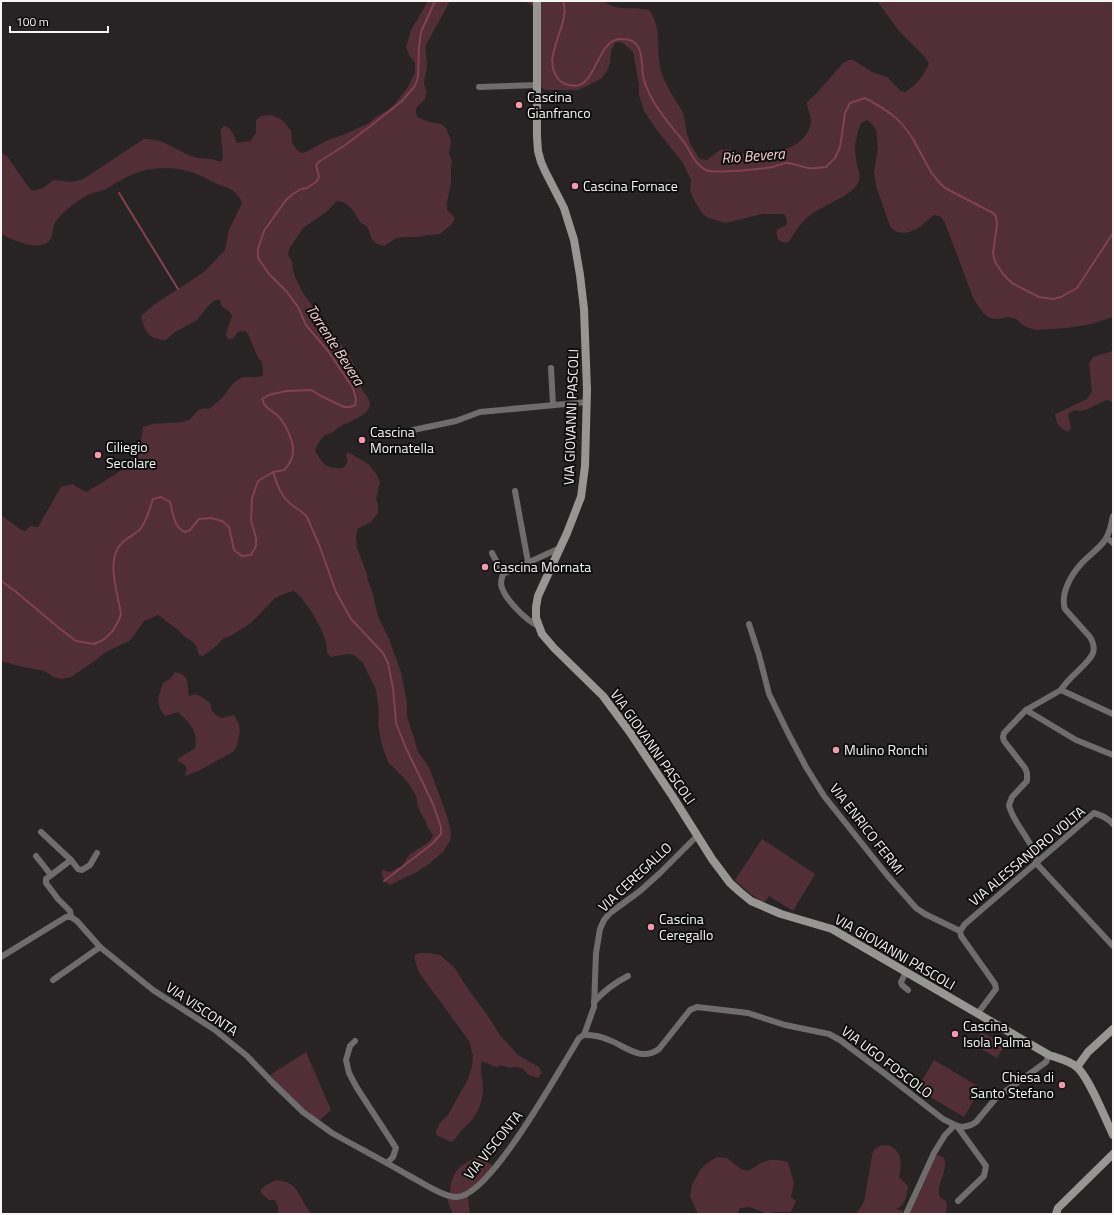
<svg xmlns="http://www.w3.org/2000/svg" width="1114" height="1215" viewBox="0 0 1114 1215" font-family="'Titillium Web',sans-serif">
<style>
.green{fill:#522e37}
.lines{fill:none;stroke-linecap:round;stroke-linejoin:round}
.stream{stroke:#804252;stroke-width:2}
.street{stroke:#6f6c6d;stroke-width:6}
.secondary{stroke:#989595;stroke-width:8}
.poi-dot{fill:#f29aaf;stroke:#0f0e0e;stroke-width:1.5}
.labels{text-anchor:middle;stroke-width:4;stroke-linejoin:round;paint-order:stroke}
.poi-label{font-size:14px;fill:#f6f4f4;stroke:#0f0e0e;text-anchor:start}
.street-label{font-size:14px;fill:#f6f4f4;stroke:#0f0e0e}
.water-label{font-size:15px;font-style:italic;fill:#f8d0d8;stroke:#0f0e0e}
</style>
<rect width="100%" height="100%" fill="#282425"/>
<!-- green -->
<g class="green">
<path d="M428,1H450L426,45C425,52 427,60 427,67C426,73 424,78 424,83C425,87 427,91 426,96C423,106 413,103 417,117L429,122L441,124L446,128L451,141L449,154L452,161L451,169V182L447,203V210L455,218L452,224L440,234L427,235L418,237H404L395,239L384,246L377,244L372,239L367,226L361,223L351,208L343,202L337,201L326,212L303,228L289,249L288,255L292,261L293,271L296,279L303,293L350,357C356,367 357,379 362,389C364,394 371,399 370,405C369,415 349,422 341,426C337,428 335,431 331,433C329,434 327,434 325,435C321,439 316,446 315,451C325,466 324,468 343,468C348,464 348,461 346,455L348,452L368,464L375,472L380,482L376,499L378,504V513L371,522L359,528L357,530L356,537L357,548L367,574L368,581L372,591L378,616L389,639L401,672L407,703V717L414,738L418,752L429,767L447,816L451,833L450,841L443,852L429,864L417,872L408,876L390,885C385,882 381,877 382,870L390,872L402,866L409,855L430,841L433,835L428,828L425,820L421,814L418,807L416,796L409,784L402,776L388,762L382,745L378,724L379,713L376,690L363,663L354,655L347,654L331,657L327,653C329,636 307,601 294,591L289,592L275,598L251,623L232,635L223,639L216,646L203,656L199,655L197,648L193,642L185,637L177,629L167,622L163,618L158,615L144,621L132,638L129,641L106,652L86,667L71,677L62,679L54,677L44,671L19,666L1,661V515L20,529L25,531L30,526L38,527L61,487L72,484L86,492C115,474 140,466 143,427C155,421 172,425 186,421C198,417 193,406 209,409C215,404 222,399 226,393C230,388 233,382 239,379C247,375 255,379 262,376L263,372L262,362L258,358L248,334L245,331L238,332C235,335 234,340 229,339L226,336L227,331L232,316C230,311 227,310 222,307L220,300H215L209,305L197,320L175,332L166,340C149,339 145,333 141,316L155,304L204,272L225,250L229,230L242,203C236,188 228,189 215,183C206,178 196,173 187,171C170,166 149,167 133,174C123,178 115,184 106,189C100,192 92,192 86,196C75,202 64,211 56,221C50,230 56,242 41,245C30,248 11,239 1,234V153L7,156L29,188L33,191L43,188L54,180C68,181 68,184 83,179L144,139C164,138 176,151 194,157C199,159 204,158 209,159C214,159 217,161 221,162C226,156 219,138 221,129L224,126C232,127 234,136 237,143L250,141L256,133V120L262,116L271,115L279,118L285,123L291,131L292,143L297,150L302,153L306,152L326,141L345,134L369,123L376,117L388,110L395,104L408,87L415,72V63L409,55L406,47L411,30Z"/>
<path d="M524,1H604C616,12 635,6 649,10C662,27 656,47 660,67C663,82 674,97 682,111C685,116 685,123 686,129C688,140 693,150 700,159L707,160C712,157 716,151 722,150C734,147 745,158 757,158C764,158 768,153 774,151C779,150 784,149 789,148C799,144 809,134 811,123C811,116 807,109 807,102L816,94L843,63L849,60H853L872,72L887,77L901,91L905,92C917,85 923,76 929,64L926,58L899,31L877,1H1113V317L1091,324L1067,328L1036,330L1024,326L1016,319L1007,317L999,319L990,318L984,314L974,300L945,223L941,217L934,215C930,218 926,222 922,225C913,233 897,237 890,226L876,186L874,171L878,148L876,130L872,124L867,120L861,123C858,131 855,141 855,150C856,155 856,161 857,165C859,172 861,176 858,183C851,196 824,205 812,214C801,221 795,232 789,242C780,244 775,238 777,230C784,225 790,228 785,215L783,214H762L726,223L708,218L703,214L694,200L690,191L691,180L683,163L656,129L644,111L639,95V85L633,52L623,43L619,42L615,43L611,51L610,63L607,71L602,78L587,86L578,90H545L540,86L537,10L530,4Z"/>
<path d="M1113,351V402L1106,400L1088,409L1080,411L1075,410L1068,414L1071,428L1068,432C1058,427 1057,425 1055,414L1087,399L1092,392L1089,363L1093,357Z"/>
<path d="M175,672C192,676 186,684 189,696L195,694L202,697L210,703L212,711L217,716L222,718L234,715L239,724L240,731L237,746L233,752L198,771L185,776L187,770L185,765L178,761V759L195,748C199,732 189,722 178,712L165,716L160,709L158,699L163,683L170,679Z"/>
<polygon points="762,839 815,874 793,911 769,896 764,903 748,892 735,880"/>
<path d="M420,953H429L440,955L454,967L470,992L486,1013L500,1035L518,1055L539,1067L542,1073L538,1078L529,1075L522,1068L515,1067L510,1068L500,1065L498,1067C492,1067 488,1062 482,1062C479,1070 483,1079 483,1087C484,1098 478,1114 470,1122C467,1125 464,1128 461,1131C457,1135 456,1140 451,1142L436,1135V1131L440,1123L448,1115L468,1079L472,1066L473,1055L469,1041L418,971L414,956Z"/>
<polygon points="981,1032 1005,1045 997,1058 974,1045"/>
<polygon points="306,1052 331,1110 319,1121 292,1098 270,1075"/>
<polygon points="934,1060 981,1088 964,1117 917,1089"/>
<path d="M883,1145C901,1145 903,1163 899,1177L908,1186C907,1196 905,1205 896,1209L906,1212L935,1155H939L944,1158C949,1172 933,1188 941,1198C942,1199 945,1200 946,1201L947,1206L946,1212L947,1214H856L864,1202L873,1151L878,1147Z"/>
<path d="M478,1157L491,1164L494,1168L466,1195L468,1198L470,1214H453C452,1210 449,1206 448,1202C448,1199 450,1196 450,1193C451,1173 459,1164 478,1157Z"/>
<path d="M717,1157L727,1158L741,1169L748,1171C766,1161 766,1157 788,1162L794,1183L791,1197L796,1201L791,1212H774L768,1214L750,1207L740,1208L737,1214H698L690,1196L692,1185L700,1170L707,1163Z"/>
<path d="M276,1180C279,1181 283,1181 286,1182C300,1186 302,1205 312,1214H278V1207L275,1200H269L261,1193V1189L266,1185Z"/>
</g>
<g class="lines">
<!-- stream -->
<g class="stream">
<path d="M563,1C571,22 544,53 555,74C558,80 563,84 569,85C597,93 595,40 620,39C624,39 628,39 632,41C644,47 641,64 643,76C649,102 668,122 684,142C691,152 695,165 706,170C717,174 761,169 773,167C777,166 782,163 787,163C794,163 801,167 808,168C813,169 820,167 826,167L835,158L840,147L845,113L850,103L865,98C891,112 904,121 918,148C926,163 932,177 945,188L993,213L996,216L997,225L993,253L995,262L1003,274L1012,283L1039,297L1053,299L1061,297L1077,288L1113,233"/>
<polyline points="119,193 178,289"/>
<path d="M273,472C277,484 281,497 292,505C297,509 303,512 307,517L320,547L336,592L351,619L383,653L388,663L393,688L396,723L405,746L433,804L441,827V834L432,844L384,881"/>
<path d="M1,581L15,591L59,628L76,641L94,644L103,640L112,632L119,620L121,614C118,594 105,558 122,543C127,537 137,534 141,528C147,520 150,508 153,499L161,497L170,502C173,513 174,528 185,532L190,530L199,519L211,518L222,521L229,527L234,550L242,556L251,555L256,546V538L251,520L252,498L258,481L273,472L284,470C289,465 293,458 293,451C294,442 285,423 279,417C272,410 265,409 262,399L269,395L286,391L311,390L321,396L344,407H350L355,405L356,399L353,388L328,351L306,325L298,307L287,292L269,274L258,258V249L264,231L286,200L293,194L301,189L307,188L316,182L319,177L316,165L320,161L344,146L373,124L402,101L415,86L418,77L419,48L421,32L435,1"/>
</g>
<!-- street -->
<g class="street">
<polyline points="479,87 537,85"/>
<polyline points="551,368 553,405"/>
<polyline points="413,430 456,421 480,412 587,402"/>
<polyline points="515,491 528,562"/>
<polyline points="1107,538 1113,543"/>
<polyline points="492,553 503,574"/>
<polyline points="749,624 759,655 769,694 788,733 806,767 824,796 887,875 916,908 925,914 960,931 961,936 995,984 996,989 978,1013"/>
<path d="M538,626C526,620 503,598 501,584C501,580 502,577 503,574L560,548"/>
<path d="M1061,690C1068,677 1089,664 1093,653C1095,647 1093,642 1090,637L1065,609C1060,594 1071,575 1081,564C1089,555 1099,549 1105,540C1110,533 1111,524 1113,516"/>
<polyline points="1026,710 1076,740 1113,755"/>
<path d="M1113,714L1061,690L1026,710L1004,733L1003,737L1004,741L1025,768L1027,773V781L1012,797L1009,805C1012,823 1037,845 1036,863L1113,946"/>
<polyline points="41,832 71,860 46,879 46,883 58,899 70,911 71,917"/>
<polyline points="36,856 51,875"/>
<polyline points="71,860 78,869 82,870 90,865 97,853"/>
<path d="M960,931L965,924L1094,813C1101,815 1108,818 1113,824"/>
<path d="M1,957L66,917H71L77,921L100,947L153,990L215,1030L247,1056L273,1083L303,1112L332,1133C357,1147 382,1160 406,1174C420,1181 441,1196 456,1197C488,1199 555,1077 572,1050L579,1038L584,1035"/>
<polyline points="906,972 901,982 902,985 908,990"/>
<polyline points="53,980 100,947"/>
<path d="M594,1002C603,992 616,982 628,976"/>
<path d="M584,1035C593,1035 601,1036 609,1040C627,1047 641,1062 659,1049L690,1010L697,1007L748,1013L785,1025L829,1034L840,1040L884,1073L943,1119L957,1126L963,1127L971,1125L976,1122L996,1098L1046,1062L1049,1055"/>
<polyline points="584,1035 594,1007 596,953 600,929 604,920 610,913 640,891 660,873 697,836"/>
<polyline points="355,1041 350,1046 346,1060 349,1073 357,1088 396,1148 393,1157 387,1163"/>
<polyline points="957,1126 986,1166 984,1176 958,1201"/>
<polyline points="907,1212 934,1153 945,1135 952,1128 953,1125"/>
</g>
<!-- secondary -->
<g class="secondary">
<path d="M537,1V136L538,151L541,162L545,171L564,208L574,240L580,275L584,309L587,390L585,466L581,497L567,533L538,596L536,607V618L542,634L554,648L603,696L629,731L673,797L712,859L730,883L740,892L751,901L781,914L832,929L1049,1055C1058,1058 1071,1061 1078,1068C1091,1082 1104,1116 1113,1135"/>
<polyline points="1077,1067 1088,1052 1113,1029"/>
<polyline points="1056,1214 1058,1208 1113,1154"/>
</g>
</g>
<!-- markers -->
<g class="poi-dot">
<circle cx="519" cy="105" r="4"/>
<circle cx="575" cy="186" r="4"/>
<circle cx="362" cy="440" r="4"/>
<circle cx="98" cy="455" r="4"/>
<circle cx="485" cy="567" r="4"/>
<circle cx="836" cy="750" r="4"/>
<circle cx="651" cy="927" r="4"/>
<circle cx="955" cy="1034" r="4"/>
<circle cx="1062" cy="1085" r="4"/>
</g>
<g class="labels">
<!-- poi labels -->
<g class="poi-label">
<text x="527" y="102">Cascina<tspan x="527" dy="16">Gianfranco</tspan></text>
<text x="583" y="191">Cascina Fornace</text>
<text x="370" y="437">Cascina<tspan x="370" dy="16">Mornatella</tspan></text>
<text x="106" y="452">Ciliegio<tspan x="106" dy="16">Secolare</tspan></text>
<text x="493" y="572">Cascina Mornata</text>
<text x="844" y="755">Mulino Ronchi</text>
<text x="659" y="924">Cascina<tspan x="659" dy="16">Ceregallo</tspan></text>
<text x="963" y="1031">Cascina<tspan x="963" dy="16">Isola Palma</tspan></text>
<text x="1054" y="1082" text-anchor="end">Chiesa di<tspan x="1054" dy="16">Santo Stefano</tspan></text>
</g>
<!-- street labels -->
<g class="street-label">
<text transform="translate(571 417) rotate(-88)" y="5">VIA GIOVANNI PASCOLI</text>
<text transform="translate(653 747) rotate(55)" y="5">VIA GIOVANNI PASCOLI</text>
<text transform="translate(867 829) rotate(52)" y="5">VIA ENRICO FERMI</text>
<text transform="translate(1027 856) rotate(-40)" y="5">VIA ALESSANDRO VOLTA</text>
<text transform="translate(635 877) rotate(-43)" y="5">VIA CEREGALLO</text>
<text transform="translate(895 952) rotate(30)" y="5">VIA GIOVANNI PASCOLI</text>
<text transform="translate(202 1009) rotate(34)" y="5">VIA VISCONTA</text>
<text transform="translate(887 1062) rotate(37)" y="5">VIA UGO FOSCOLO</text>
<text transform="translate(493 1145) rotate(-51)" y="5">VIA VISCONTA</text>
</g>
<!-- water labels -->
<g class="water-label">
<text transform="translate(753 156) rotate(-4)" y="5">Rio Bevera</text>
<text transform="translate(335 345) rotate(57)" y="5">Torrente Bevera</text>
</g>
</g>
<!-- border -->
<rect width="1114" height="1215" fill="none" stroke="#f6f4f4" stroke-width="4"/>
<!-- scale -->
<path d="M10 26v6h98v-6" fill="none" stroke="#f6f4f4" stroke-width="2"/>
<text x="16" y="26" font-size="12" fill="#f6f4f4" stroke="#0f0e0e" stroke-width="3" paint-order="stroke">100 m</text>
</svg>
